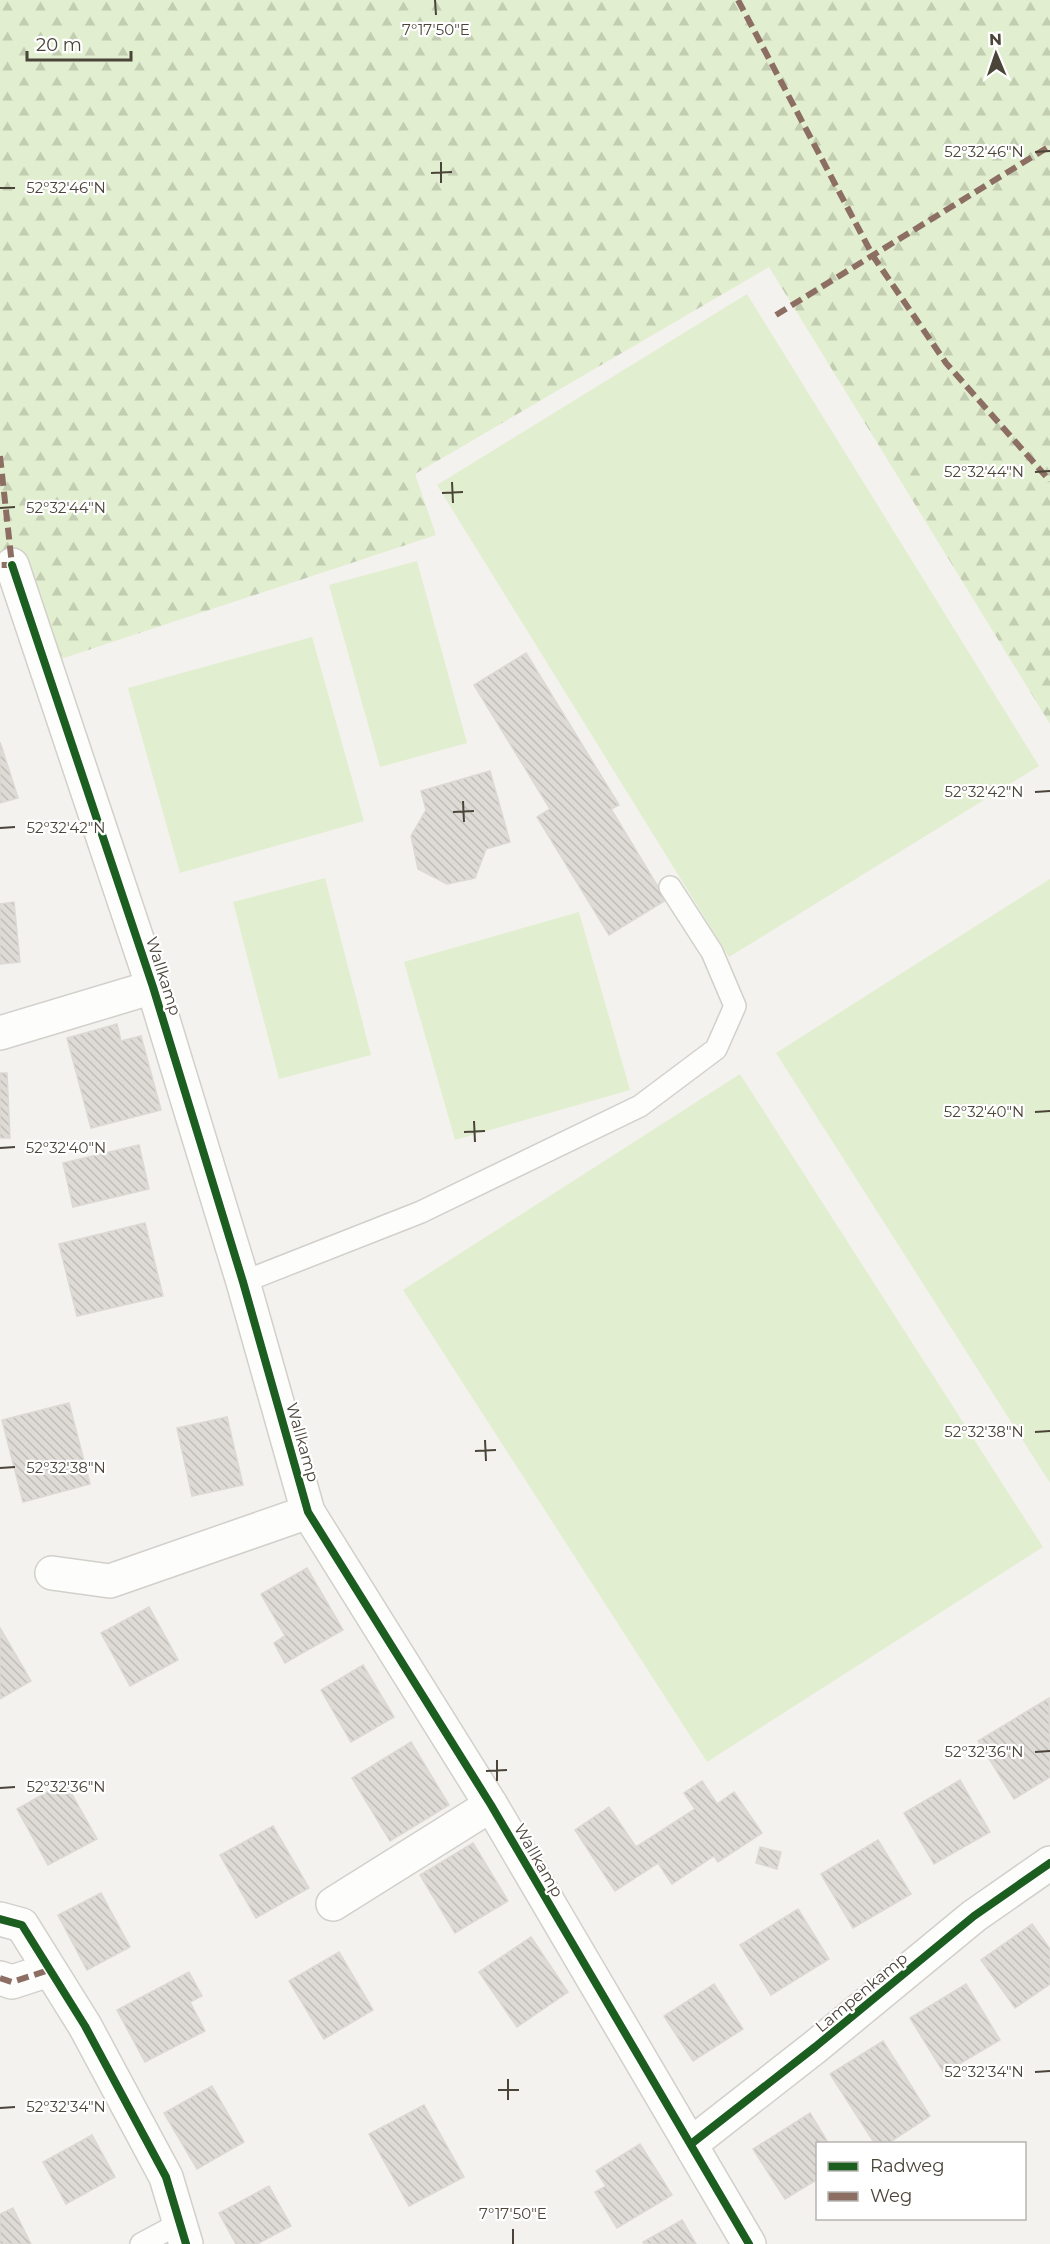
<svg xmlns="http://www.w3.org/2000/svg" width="1050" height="2244" viewBox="0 0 1050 2244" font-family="Montserrat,sans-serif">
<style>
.forest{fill:url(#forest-firs)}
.green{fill:#e1eecf}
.building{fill:url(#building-back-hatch);stroke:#dcd9d4;stroke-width:1.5}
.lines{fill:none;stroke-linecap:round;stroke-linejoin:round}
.service-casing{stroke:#d2d0cb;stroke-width:24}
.minor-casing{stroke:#d2d0cb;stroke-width:36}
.service{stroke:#fdfdfc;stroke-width:21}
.minor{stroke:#fdfdfc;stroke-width:33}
.quiet{stroke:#8d6e63;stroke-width:6;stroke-dasharray:12 6;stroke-linecap:butt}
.cycleway-casing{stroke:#fff;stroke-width:11}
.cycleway{stroke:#1b5e20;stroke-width:8}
.ticks{fill:none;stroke:#4b4439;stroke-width:2}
.labels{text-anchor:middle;stroke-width:4.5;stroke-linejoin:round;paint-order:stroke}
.street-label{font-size:16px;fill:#4b4439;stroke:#fff}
.ticks-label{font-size:15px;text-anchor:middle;fill:#4b4439;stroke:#fff;stroke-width:4.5;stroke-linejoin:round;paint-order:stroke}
</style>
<defs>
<pattern id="forest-firs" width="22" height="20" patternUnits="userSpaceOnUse" patternTransform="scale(1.5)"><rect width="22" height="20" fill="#e1eecf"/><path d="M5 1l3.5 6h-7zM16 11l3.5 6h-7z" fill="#c3cdb2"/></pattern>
<pattern id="building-back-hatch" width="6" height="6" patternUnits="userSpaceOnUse" patternTransform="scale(1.5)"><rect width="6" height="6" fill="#dedbd6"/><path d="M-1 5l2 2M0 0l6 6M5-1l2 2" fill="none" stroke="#c0bdb8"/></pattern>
</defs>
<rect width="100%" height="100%" fill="#f4f2ee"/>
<!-- forest -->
<polygon class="forest" points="0,0 1050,0 1050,724 769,267 415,474 436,535 55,661 0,574"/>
<!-- green -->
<g class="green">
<polygon points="747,294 1039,766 729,957 437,485"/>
<polygon points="417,561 467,743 380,767 329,585"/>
<polygon points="312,637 364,821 180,873 128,688"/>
<polygon points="325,878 371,1055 279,1079 233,902"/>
<polygon points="1050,879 1050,1483 776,1053"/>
<polygon points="579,912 630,1090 455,1140 404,962"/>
<polygon points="740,1074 1043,1547 707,1762 403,1290"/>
</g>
<!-- building -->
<g class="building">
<polygon points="526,653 619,805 611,809 666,900 609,935 537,817 550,809 474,685"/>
<polygon points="0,742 18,798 0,803"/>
<polygon points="490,771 510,842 486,849 475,878 447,884 418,869 411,836 426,810 421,791"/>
<polygon points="14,902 20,962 0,964 0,904"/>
<polygon points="117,1024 121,1041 141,1036 161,1110 91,1128 67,1038"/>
<polygon points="0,1073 7,1073 10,1138 0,1138"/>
<polygon points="139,1145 149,1189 73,1207 63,1163"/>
<polygon points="145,1223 163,1296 77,1316 59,1244"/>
<polygon points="69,1403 90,1484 23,1502 2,1420"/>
<polygon points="227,1417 243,1485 192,1496 177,1428"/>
<polygon points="307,1568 343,1630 285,1663 274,1643 285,1636 261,1594"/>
<polygon points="149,1607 178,1660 130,1686 101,1633"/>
<polygon points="0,1628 31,1681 0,1699"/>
<polygon points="363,1665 394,1717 351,1742 321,1690"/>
<polygon points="1049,1698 1050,1777 1014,1799 978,1741"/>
<polygon points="411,1742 449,1805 390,1841 352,1778"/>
<polygon points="960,1780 990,1832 934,1864 904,1813"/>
<polygon points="702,1781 717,1804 734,1792 762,1833 718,1862 714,1856 672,1884 658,1863 615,1891 575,1830 609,1807 636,1847 695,1809 684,1793"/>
<polygon points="65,1782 97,1839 48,1865 17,1809"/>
<polygon points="273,1826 309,1888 256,1918 220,1855"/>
<polygon points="878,1840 911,1894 853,1928 821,1874"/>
<polygon points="473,1843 508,1901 455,1933 420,1875"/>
<polygon points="760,1847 781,1852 777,1869 756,1863"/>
<polygon points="101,1893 130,1947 87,1970 58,1915"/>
<polygon points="798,1909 829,1959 771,1995 740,1945"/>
<polygon points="1032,1924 1050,1949 1050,1984 1015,2008 981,1960"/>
<polygon points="531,1937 568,1992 517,2027 479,1972"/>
<polygon points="339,1952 373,2010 324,2039 289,1981"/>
<polygon points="189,1972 202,1996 190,2002 205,2031 145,2062 117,2010"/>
<polygon points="714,1984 743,2029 693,2061 664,2016"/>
<polygon points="966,1984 1000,2040 944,2073 910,2018"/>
<polygon points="883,2041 930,2116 887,2144 875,2144 830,2074"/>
<polygon points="212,2086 244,2142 197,2169 164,2113"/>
<polygon points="424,2105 464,2177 409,2206 369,2134"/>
<polygon points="810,2113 829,2144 818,2144 818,2179 785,2199 753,2149"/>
<polygon points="92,2135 115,2177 66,2204 43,2162"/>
<polygon points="640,2144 672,2195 617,2228 595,2192 606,2186 596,2171"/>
<polygon points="269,2186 291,2226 257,2244 236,2244 219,2213"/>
<polygon points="13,2208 31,2244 0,2244 0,2214"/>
<polygon points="682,2220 696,2244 644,2244 643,2242"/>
</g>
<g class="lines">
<!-- service casing -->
<g class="service-casing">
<g id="service">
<polyline points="243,1282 421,1212 640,1106 716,1049 735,1006 712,952 670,887"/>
<polyline points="141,2244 180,2223"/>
</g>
</g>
<!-- minor casing -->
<g class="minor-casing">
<g id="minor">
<polyline points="12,565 153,987 243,1282 308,1512 491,1805 749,2244"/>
<polyline points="0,1033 153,987"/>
<polyline points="52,1573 110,1581 308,1512"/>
<polyline points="333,1904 491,1805"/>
<polyline points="0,1919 22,1925 85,2026 166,2177 186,2244"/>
<polyline points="0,1978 12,1982 49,1970"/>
<polyline points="691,2144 815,2047 974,1916 1050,1863"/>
</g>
</g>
<!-- service -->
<use href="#service" class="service"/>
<!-- minor -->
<use href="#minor" class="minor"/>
<!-- quiet -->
<g class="quiet">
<polyline points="738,0 873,256 946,363 1050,481"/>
<polyline points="776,315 1050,146"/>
<polyline points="0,456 12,565 0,565"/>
<polyline points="0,1978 12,1982 49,1970"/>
</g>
<!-- cycleway casing -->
<g class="cycleway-casing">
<g id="cycleway">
<polyline points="12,565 153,987 243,1282 308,1512 491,1805 749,2244"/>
<polyline points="0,1919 22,1925 85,2026 166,2177 186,2244"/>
<polyline points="691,2144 815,2047 974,1916 1050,1863"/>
</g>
</g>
<!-- cycleway -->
<use href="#cycleway" class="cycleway"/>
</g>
<!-- ticks -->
<path class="ticks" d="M435,0L436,15M1035,152L1050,151M441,162V183M431,173L452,172M0,188H15M1035,472L1050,471M452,482L453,503M442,493L463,492M0,508L15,507M1035,792L1050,791M463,801L464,822M453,812L474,811M0,828L15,827M1035,1112L1050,1111M474,1121L475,1142M464,1132L485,1131M0,1148L15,1147M1035,1432L1050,1431M485,1440L486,1461M475,1451L496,1450M0,1468L15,1467M1035,1752L1050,1751M497,1760V1781M486,1771L507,1770M0,1788L15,1787M1035,2072L1050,2071M508,2079V2100M498,2090H519M0,2108L15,2107M513,2229V2244"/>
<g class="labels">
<!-- street labels -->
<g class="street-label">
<text transform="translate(164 976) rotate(72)" y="6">Wallkamp</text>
<text transform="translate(303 1442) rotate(74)" y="6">Wallkamp</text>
<text transform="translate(539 1860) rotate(60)" y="6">Wallkamp</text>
<text transform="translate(861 1992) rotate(-40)" y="6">Lampenkamp</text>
</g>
</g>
<g class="ticks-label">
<text x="436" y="35">7°17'50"E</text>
<text x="984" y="157">52°32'46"N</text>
<text x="66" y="193">52°32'46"N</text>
<text x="984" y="477">52°32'44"N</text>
<text x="66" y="513">52°32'44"N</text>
<text x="984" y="797">52°32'42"N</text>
<text x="66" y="833">52°32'42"N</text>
<text x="984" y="1117">52°32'40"N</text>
<text x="66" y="1153">52°32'40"N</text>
<text x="984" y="1437">52°32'38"N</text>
<text x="66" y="1473">52°32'38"N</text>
<text x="984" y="1757">52°32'36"N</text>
<text x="66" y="1792">52°32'36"N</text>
<text x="984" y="2077">52°32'34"N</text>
<text x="66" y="2112">52°32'34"N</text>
<text x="513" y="2219">7°17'50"E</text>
</g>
<!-- legend -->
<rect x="816" y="2142" width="210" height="78" fill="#ffffff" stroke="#b7b4b0" stroke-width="1.5"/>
<rect x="828" y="2162" width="30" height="9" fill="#1b5e20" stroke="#b7b4b0" stroke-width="1.5"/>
<text x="870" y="2172" font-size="18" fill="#4b4439">Radweg</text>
<rect x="828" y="2192" width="30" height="9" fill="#8d6e63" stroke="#b7b4b0" stroke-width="1.5"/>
<text x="870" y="2202" font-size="18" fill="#4b4439">Weg</text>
<!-- north arrow -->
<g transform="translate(996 54) rotate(358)" stroke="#ffffff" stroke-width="4.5" paint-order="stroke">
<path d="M0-4.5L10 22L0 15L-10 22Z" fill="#4b4439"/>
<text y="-9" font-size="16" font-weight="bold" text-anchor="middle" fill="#4b4439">N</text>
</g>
<!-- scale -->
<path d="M27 51v9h104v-9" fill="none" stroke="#4b4439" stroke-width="3"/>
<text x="36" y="51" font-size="18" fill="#4b4439" stroke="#ffffff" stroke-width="4.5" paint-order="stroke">20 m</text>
</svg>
